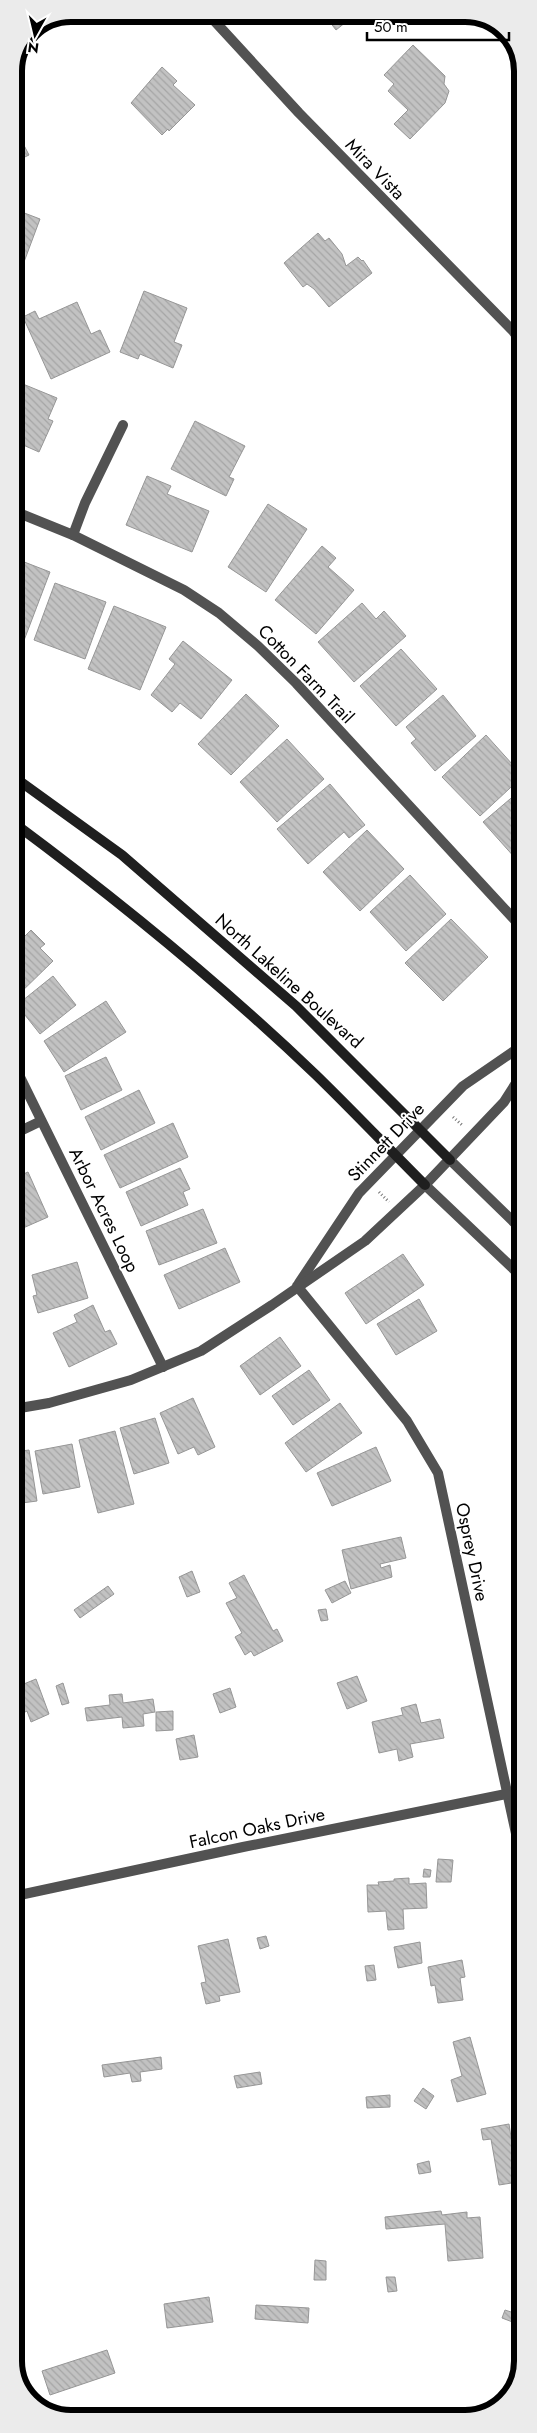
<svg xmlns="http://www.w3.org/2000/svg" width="537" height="2433" viewBox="0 0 537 2433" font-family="Jost,sans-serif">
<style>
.building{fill:url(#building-back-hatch);stroke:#969696}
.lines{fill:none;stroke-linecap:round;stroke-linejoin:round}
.path{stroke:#747474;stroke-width:3;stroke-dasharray:1 2.5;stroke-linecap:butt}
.minor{stroke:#525252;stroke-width:10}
.tertiary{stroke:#525252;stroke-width:10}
.secondary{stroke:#1f1f1f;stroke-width:10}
.labels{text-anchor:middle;stroke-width:4;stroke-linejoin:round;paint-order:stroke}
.street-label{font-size:18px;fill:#000;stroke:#fff}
.rim{fill:none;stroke:#000;stroke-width:6}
</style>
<defs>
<pattern id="building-back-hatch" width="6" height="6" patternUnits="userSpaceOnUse" patternTransform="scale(1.25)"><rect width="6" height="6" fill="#c2c2c2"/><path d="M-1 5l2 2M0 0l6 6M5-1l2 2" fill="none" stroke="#a5a5a5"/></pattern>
</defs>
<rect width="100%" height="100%" fill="#fff"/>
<!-- building -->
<g class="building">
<polygon points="319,14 356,14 336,30 329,21 328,23"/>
<polygon points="413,45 445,76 444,84 449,91 445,103 410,139 394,124 408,110 388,91 394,84 384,75"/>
<polygon points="162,67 177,81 173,85 195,105 169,131 168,129 162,135 131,103"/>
<polygon points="16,130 29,155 14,162 14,132"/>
<polygon points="14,209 40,219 24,262 14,259"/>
<polygon points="318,233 325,241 329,238 342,254 346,266 358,257 362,261 363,260 372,273 329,307 314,289 307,284 303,287 284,263"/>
<polygon points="144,291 187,308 174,342 182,345 173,368 140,354 138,359 120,352"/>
<polygon points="77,302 91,334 100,330 110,352 51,379 23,317 35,311 39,319"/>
<polygon points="14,373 21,376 18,382 57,398 48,419 53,421 39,452 14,441"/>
<polygon points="195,421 245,446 229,477 234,479 226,496 171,469"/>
<polygon points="147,476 171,486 167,494 209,511 192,552 126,525"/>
<polygon points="268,504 307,529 266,592 228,567"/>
<polygon points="322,546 336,558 328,567 354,590 316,634 275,600"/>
<polygon points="14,558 50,572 23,643 14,640"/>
<polygon points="55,583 106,602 85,659 34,640"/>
<polygon points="362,603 376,619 384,611 406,636 354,682 318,642"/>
<polygon points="114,606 166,627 140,690 88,669"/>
<polygon points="183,641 232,680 201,719 180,703 172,712 151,695 175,664 169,659"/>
<polygon points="401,649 437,689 396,726 360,686"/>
<polygon points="246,694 279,726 231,775 198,744"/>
<polygon points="443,695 476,736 435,771 411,743 416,739 406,727"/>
<polygon points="486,735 513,765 520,758 523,760 523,776 480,816 442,777"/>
<polygon points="287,739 324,779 277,822 240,782"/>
<polygon points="330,784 365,825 349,838 344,832 308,864 277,829"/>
<polygon points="523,788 523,853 516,859 483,822"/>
<polygon points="367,830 404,869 360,911 323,872"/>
<polygon points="410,875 446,914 406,951 370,912"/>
<polygon points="451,919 488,957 443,1001 405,963"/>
<polygon points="31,930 45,944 40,948 53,961 14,999 14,947"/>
<polygon points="53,976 76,1005 40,1034 17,1005"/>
<polygon points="106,1001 126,1032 64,1072 44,1041"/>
<polygon points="106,1057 122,1090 81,1110 65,1076"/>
<polygon points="139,1090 155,1123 101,1150 85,1117"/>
<polygon points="173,1123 188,1157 120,1188 104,1155"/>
<polygon points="180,1168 190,1189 183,1192 188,1205 141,1226 126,1192"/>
<polygon points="28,1172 48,1217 14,1232 14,1178"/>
<polygon points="203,1209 217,1243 159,1265 146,1231"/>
<polygon points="225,1248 240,1282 179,1309 164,1275"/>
<polygon points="403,1254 424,1285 366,1324 345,1293"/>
<polygon points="77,1262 88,1298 38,1313 33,1296 37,1295 32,1275"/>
<polygon points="419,1299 437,1331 396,1355 377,1324"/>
<polygon points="93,1305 105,1332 110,1330 117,1344 69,1367 53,1333 77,1322 74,1315"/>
<polygon points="280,1337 301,1366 260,1395 240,1366"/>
<polygon points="309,1370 330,1400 293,1425 272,1396"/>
<polygon points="193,1398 215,1447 198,1455 194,1447 178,1454 160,1413"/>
<polygon points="340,1403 362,1433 306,1472 285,1443"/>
<polygon points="155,1418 169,1463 134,1474 120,1428"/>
<polygon points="115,1431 134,1504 98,1513 79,1440"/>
<polygon points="72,1444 80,1487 43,1494 35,1451"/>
<polygon points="376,1447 391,1481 332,1506 317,1473"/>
<polygon points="29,1450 37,1501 14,1504 14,1452"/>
<polygon points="401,1537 406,1558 380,1564 381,1568 390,1565 392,1577 351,1589 342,1550"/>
<polygon points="192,1571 200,1592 187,1597 179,1577"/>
<polygon points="244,1575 273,1631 277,1629 283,1641 254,1656 251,1651 245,1655 235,1637 242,1633 226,1603 237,1598 229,1583"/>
<polygon points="345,1581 351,1593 332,1603 325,1590"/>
<polygon points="108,1586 114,1594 80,1618 74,1610"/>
<polygon points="326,1609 328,1620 321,1621 318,1610"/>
<polygon points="357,1676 367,1701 347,1709 337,1683"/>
<polygon points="36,1679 49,1714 31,1722 27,1711 15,1717 14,1688"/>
<polygon points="63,1683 69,1703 62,1705 56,1686"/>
<polygon points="230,1688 236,1707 220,1713 213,1694"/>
<polygon points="122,1694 123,1703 153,1699 155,1712 143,1714 144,1726 123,1728 122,1717 87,1721 85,1708 110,1705 109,1695"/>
<polygon points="416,1704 421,1723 440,1719 444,1738 410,1744 413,1757 399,1761 397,1749 379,1753 372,1722 403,1715 401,1708"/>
<polygon points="173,1711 173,1730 156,1731 156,1712"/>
<polygon points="194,1735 198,1757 180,1760 176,1739"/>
<polygon points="438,1859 453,1860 451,1882 436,1882"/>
<polygon points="424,1869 431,1870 430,1877 423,1877"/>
<polygon points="409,1878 409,1884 426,1883 427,1908 403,1909 404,1929 388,1930 386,1911 368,1912 367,1885 379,1885 378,1882 394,1881 394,1879"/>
<polygon points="266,1936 269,1946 260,1949 257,1938"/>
<polygon points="228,1939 240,1992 219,1996 220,2001 206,2004 201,1983 206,1982 198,1946"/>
<polygon points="420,1942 422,1963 398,1968 394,1947"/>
<polygon points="462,1960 465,1977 460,1978 463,2000 438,2003 435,1985 431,1986 428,1967"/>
<polygon points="374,1965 376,1980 367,1981 365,1966"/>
<polygon points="470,2037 486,2094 457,2102 451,2080 462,2076 453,2042"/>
<polygon points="161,2057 162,2069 140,2072 141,2081 132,2082 130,2073 104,2077 102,2065"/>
<polygon points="260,2072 262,2084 237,2088 234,2076"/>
<polygon points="423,2088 434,2096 426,2109 414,2101"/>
<polygon points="390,2095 390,2107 367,2108 366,2097"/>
<polygon points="509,2124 518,2182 499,2185 491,2139 483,2140 481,2129"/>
<polygon points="429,2161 431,2172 419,2174 417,2164"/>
<polygon points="441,2211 442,2215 467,2212 467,2218 480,2217 483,2258 448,2261 445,2224 386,2229 385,2217"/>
<polygon points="315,2260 326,2261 326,2280 314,2280"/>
<polygon points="386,2277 395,2277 397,2291 388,2292"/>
<polygon points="209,2297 213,2322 167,2328 164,2304"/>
<polygon points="523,2298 523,2326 502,2318 505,2310 517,2314"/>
<polygon points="256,2305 309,2308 308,2323 255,2319"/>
<polygon points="107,2350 115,2373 50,2395 42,2371"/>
</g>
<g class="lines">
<!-- path -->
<g class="path">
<polyline points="453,1117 462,1125"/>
<polyline points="379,1192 389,1202"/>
</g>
<!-- minor -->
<g class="minor">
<polyline points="208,14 299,113 513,331 522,343"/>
<polyline points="14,511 73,535 184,590 219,613 258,646 296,683 523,929"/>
<polyline points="73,535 85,503 123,425"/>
<polyline points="14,1069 19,1075 163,1367"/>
<polyline points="14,1134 41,1121"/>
<polyline points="299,1283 359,1193 463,1086 517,1049 523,1042"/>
<polyline points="297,1286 407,1421 438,1473 523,1866"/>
<polyline points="14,1409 49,1403 131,1380 201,1351 272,1305 365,1241 425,1185 504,1102 523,1072"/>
<polyline points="15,1896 243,1847 506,1794"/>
<polyline points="445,2418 496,2407"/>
</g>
<!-- tertiary -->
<g class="tertiary">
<polyline points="450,1160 523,1231"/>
<polyline points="425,1185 523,1278"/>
</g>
<!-- secondary -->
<g class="secondary">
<polyline points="14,777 122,855 296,1006 450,1160"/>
<path d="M14,823C119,901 222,985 316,1075C353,1111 389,1149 425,1185"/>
</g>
</g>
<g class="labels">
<!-- street labels -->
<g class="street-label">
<text transform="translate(375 169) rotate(46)" y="6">Mira Vista</text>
<text transform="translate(306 674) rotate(46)" y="6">Cotton Farm Trail</text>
<text transform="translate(289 981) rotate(42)" y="6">North Lakeline Boulevard</text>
<text transform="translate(386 1142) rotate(-46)" y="6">Stinnett Drive</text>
<text transform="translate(104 1210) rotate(64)" y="6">Arbor Acres Loop</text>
<text transform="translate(472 1552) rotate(78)" y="6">Osprey Drive</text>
<text transform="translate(257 1828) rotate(-12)" y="6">Falcon Oaks Drive</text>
</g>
</g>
<!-- crop -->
<path d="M0 0H537V2433H0ZM71 22H465A49 49 0 0 1 514 71V2361A49 49 0 0 1 465 2410H71A49 49 0 0 1 22 2361V71A49 49 0 0 1 71 22Z" fill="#ebebeb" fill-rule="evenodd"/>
<path class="rim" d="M71 22H465A49 49 0 0 1 514 71V2361A49 49 0 0 1 465 2410H71A49 49 0 0 1 22 2361V71A49 49 0 0 1 71 22Z"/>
<!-- north arrow -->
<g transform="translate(35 35) rotate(188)" stroke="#ffffff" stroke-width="4" paint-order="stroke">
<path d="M0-4L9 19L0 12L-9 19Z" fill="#000000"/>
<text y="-8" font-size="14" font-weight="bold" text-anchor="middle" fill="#000000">N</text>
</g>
<!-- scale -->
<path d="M367 32v8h142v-8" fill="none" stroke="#000000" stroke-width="2.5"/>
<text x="374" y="32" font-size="15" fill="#000000" stroke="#ffffff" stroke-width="4" paint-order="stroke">50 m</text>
</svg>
